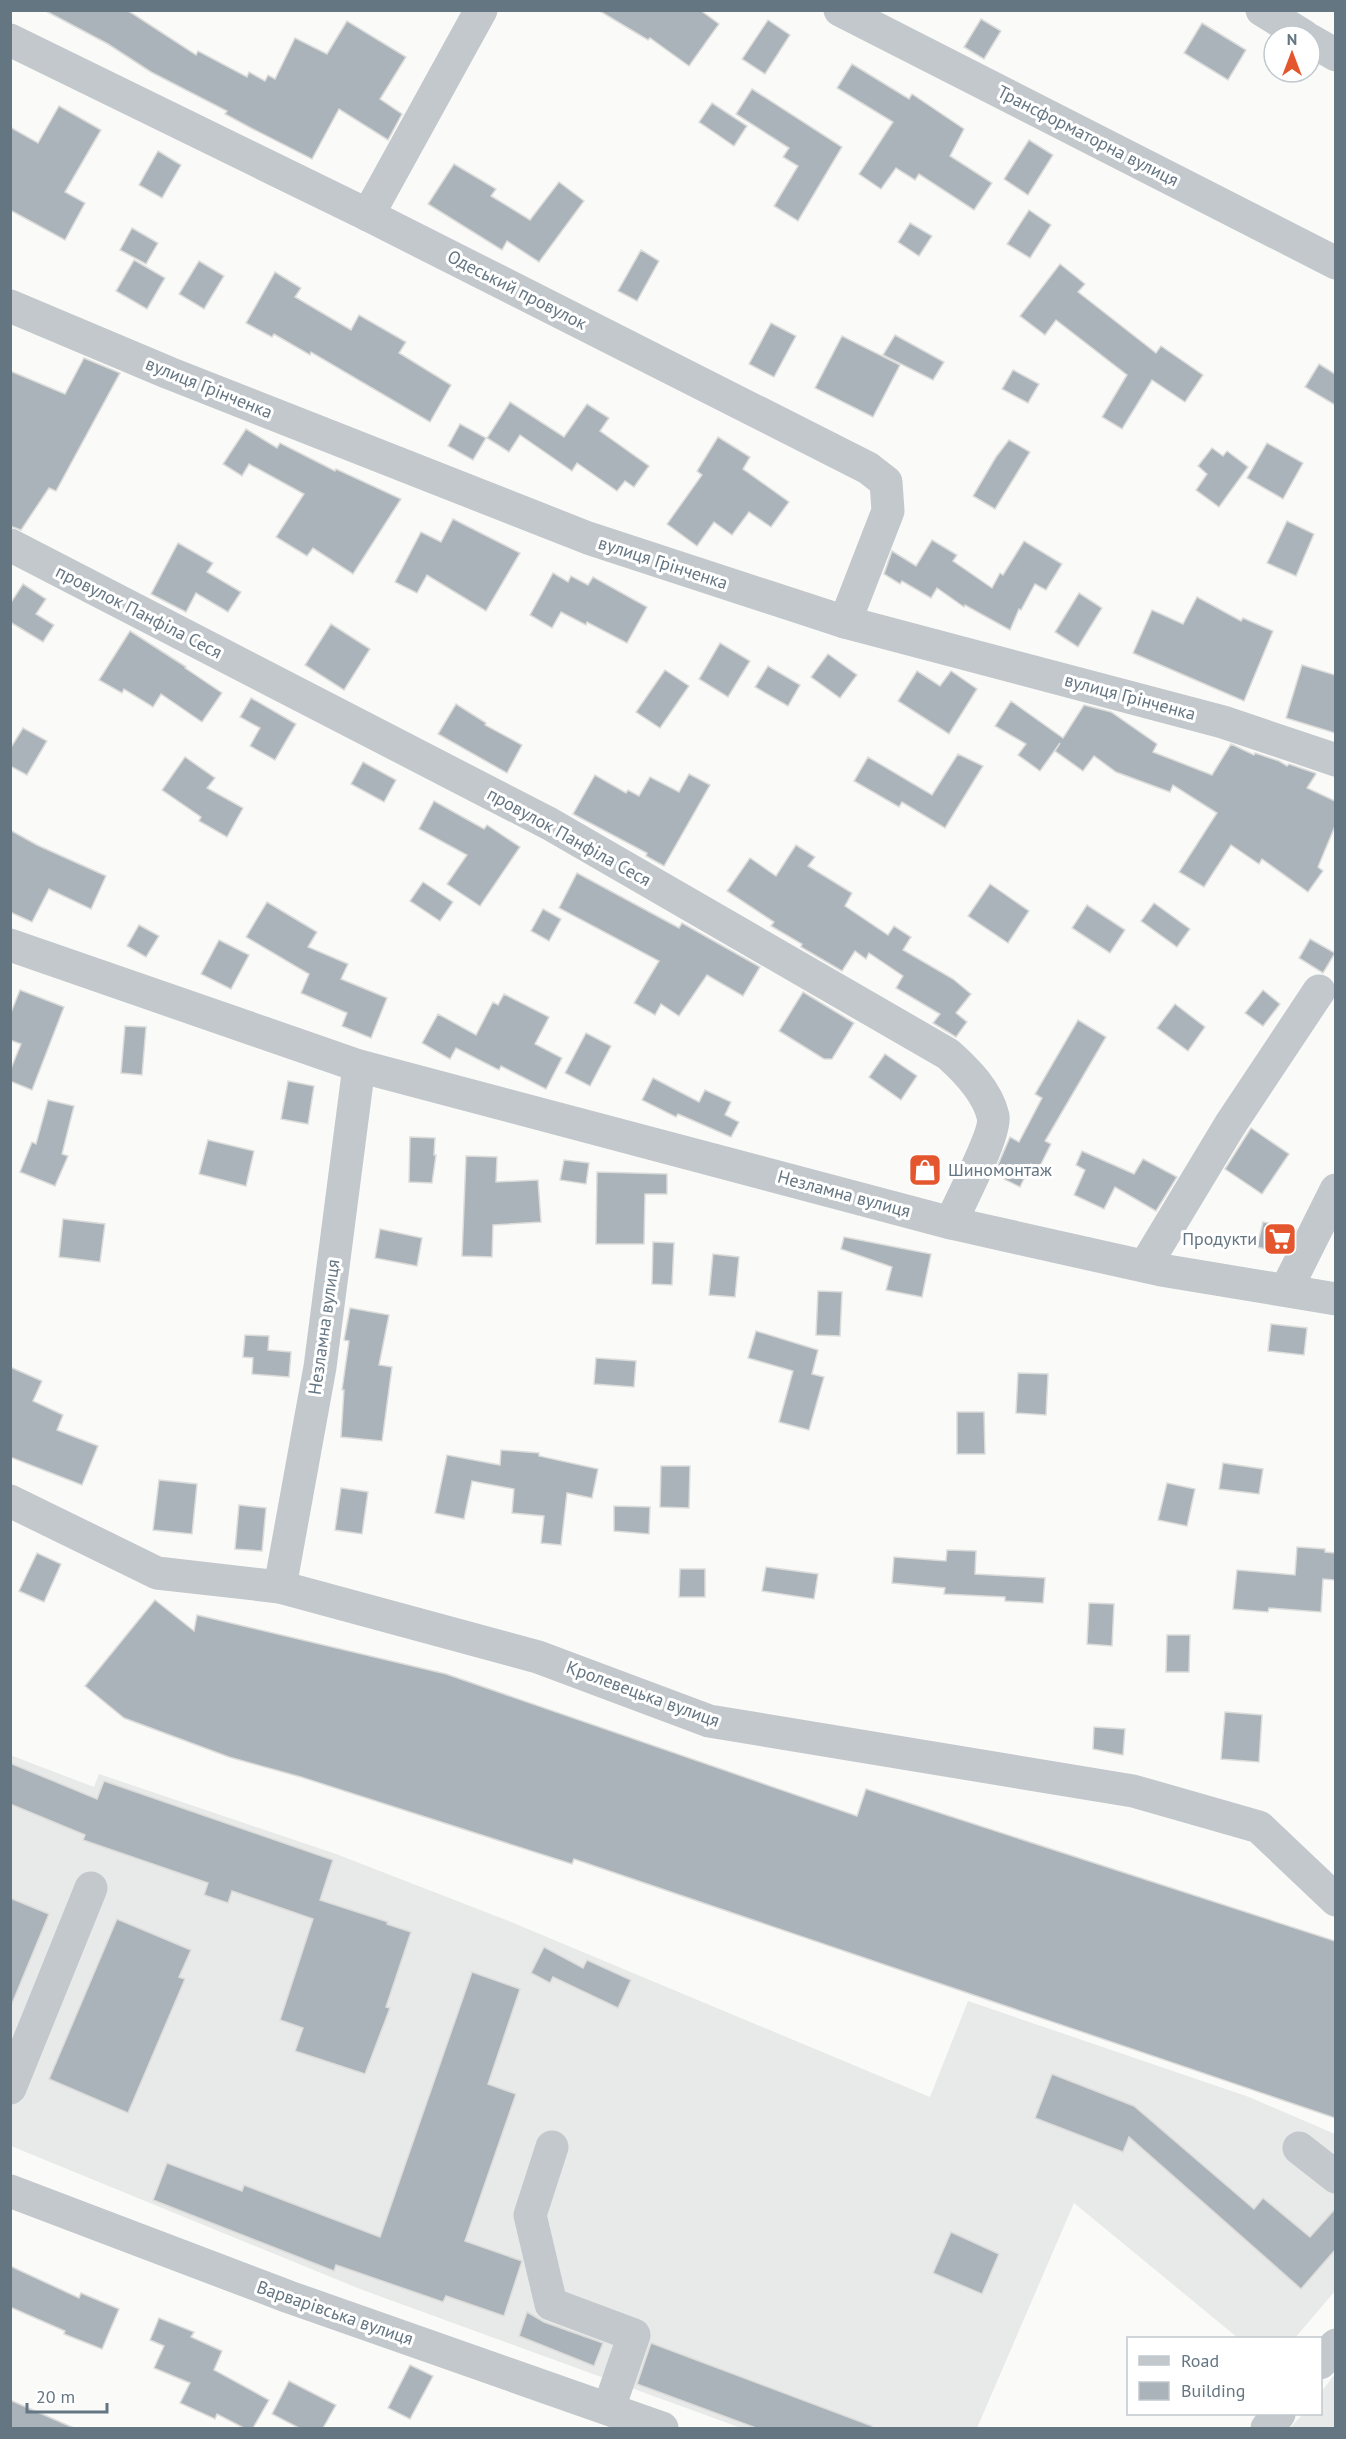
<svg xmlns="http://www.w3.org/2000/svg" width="1346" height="2439" viewBox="0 0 1346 2439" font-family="'PT Sans',sans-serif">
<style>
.built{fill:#e8e9e9}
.building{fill:#aab3b9;stroke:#dcdcda;stroke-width:1.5}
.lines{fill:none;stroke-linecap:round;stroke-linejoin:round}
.minor{stroke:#c3c8cc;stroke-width:33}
.labels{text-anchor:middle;stroke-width:6;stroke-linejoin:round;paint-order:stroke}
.street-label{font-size:18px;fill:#657683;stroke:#fff}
.poi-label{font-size:18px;fill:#657683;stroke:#fff;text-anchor:start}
</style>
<rect width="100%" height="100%" fill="#fafaf8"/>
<!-- built -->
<g class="built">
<polygon points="10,1755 94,1787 99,1774 336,1854 511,1922 930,2097 968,2001 1249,2097 1335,2134 1335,2291 1295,2338 1238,2338 1074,2203 977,2428 741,2428 360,2289 11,2146"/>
<polygon points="1335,2374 1335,2428 1290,2428 1303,2414 1320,2414 1321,2392"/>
</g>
<!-- building -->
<g class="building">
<polygon points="44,10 127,10 196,55 198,51 247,77 249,72 265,81 268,75 275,79 295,38 327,54 347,21 406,57 380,99 402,114 388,140 339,109 312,159 251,128 225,114 227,111 151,72 108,44"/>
<polygon points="598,10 700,10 719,24 689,66 650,38 648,40"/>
<polygon points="981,19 1001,31 984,59 964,47"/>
<polygon points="768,20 790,35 765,74 742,59"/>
<polygon points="1202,23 1246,50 1228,80 1184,53"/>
<polygon points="852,64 909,99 912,94 964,129 950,156 992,183 974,210 919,174 915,180 896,168 881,189 859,174 893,122 837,88"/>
<polygon points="752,89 842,147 798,221 774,206 798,166 783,157 789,148 736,114"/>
<polygon points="712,103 747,126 734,146 699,122"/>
<polygon points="59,106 101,130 65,192 85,203 65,240 10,210 10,127 38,143"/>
<polygon points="1029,140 1053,155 1028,195 1004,179"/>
<polygon points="158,151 181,165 162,198 139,185"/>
<polygon points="454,164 496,189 491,196 530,220 559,182 584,201 539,262 507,241 502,250 428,204"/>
<polygon points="1029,210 1051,225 1030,258 1007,244"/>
<polygon points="910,223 932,236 919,256 898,242"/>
<polygon points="132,228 158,243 146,264 120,250"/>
<polygon points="641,250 659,261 637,301 618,291"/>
<polygon points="134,260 165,278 147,309 116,291"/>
<polygon points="199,261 224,276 204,309 179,294"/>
<polygon points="1060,264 1085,284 1078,292 1156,353 1161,346 1203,375 1185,402 1152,380 1122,429 1102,417 1127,375 1056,320 1045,335 1020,316"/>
<polygon points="275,272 301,288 295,297 351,330 359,315 406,342 399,353 451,385 430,422 311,352 310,355 274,334 272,337 246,323"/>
<polygon points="771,323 796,336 774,377 749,364"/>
<polygon points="895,335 944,362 933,380 883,355"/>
<polygon points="842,336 900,365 873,417 815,388"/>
<polygon points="84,358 120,373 56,491 49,488 21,530 10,526 10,371 65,394"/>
<polygon points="1319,364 1335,374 1335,405 1305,387"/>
<polygon points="1013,370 1039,384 1028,403 1002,389"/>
<polygon points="510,402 564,437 587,404 609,418 600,431 649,466 634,487 625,481 617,491 577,463 572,471 520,435 509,452 487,438"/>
<polygon points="460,424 486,438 473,460 448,446"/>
<polygon points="246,429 277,448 280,443 335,471 336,469 401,499 353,574 313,548 307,556 276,537 304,494 249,464 242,476 223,464"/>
<polygon points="718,437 750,457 743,469 789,502 771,527 749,512 732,535 714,522 697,546 667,524 702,475 697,471"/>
<polygon points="1009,440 1030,452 995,509 973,496 996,457"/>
<polygon points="1267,443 1303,463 1283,499 1247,478"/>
<polygon points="1212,448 1223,456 1227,451 1248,467 1219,507 1196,490 1207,474 1198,466"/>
<polygon points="453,519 520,553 486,611 427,575 417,593 395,582 421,532 441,542"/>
<polygon points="1287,521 1314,534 1296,576 1267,563"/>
<polygon points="932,540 957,555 953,561 992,588 1000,573 1003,575 1024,541 1062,564 1046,590 1035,584 1021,610 1019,609 1010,630 965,605 964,607 937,588 931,598 902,581 900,584 884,574 892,551 916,566"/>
<polygon points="178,543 213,563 207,572 241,592 228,612 196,593 186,612 151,594"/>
<polygon points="553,573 568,582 571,576 588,585 593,577 647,607 627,643 587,622 586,625 561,612 552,628 530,615"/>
<polygon points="23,584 46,599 36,614 54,625 43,642 10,622 10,604"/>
<polygon points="1079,593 1102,608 1078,647 1055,632"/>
<polygon points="1197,597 1241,621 1243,618 1273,631 1244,701 1133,653 1152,610 1183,624"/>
<polygon points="331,624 370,649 344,690 305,665"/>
<polygon points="130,631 186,667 185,668 222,693 202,722 161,694 153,707 124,689 122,693 99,680"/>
<polygon points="720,643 750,661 728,697 699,679"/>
<polygon points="828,654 857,675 840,698 811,677"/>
<polygon points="1302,665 1335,675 1335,733 1286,718"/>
<polygon points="768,666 800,685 788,706 755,687"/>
<polygon points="665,670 689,686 660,728 636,712"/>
<polygon points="917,671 940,686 951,671 977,689 949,734 898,701"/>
<polygon points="251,698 296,724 275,760 250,746 260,728 240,717"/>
<polygon points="1011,701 1063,738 1084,705 1111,712 1157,744 1153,752 1212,775 1231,744 1254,755 1255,753 1279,761 1287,766 1289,764 1315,773 1316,774 1307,788 1335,801 1335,826 1318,867 1323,871 1308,892 1262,859 1259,864 1231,845 1204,887 1179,872 1217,813 1173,785 1170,792 1116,772 1094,756 1083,771 1055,751 1060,743 1040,771 1018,755 1026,744 995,726"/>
<polygon points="456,704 486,723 485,725 522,745 507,773 438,734"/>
<polygon points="23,728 47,741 27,775 10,766 10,749"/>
<polygon points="958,754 983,766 945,828 902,802 899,807 854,781 868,757 932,795"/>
<polygon points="185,757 215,778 207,788 243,808 227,837 199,821 201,817 162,790"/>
<polygon points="363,762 396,780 384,802 351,784"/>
<polygon points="689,774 710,785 664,866 646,856 647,853 573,814 595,775 626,793 628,790 639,796 650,777 679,792"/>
<polygon points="434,801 484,829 487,825 520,847 480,906 447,884 467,855 419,829"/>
<polygon points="10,830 37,845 106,876 91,909 49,889 32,922 10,912"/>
<polygon points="796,845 815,857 808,866 852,893 845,906 888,935 894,926 911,937 903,950 953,979 971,994 956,1013 967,1022 956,1037 933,1023 940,1014 896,988 903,976 869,953 866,959 855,951 842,971 801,947 802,944 771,926 774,922 727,891 750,858 776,876"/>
<polygon points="577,873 679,928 682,923 760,967 743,996 707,975 679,1016 661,1004 655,1015 634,1003 659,961 559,908"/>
<polygon points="423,882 453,902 440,921 410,901"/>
<polygon points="990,884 1029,911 1008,943 968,916"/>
<polygon points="267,902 317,932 308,947 348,964 341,979 387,998 371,1038 342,1026 347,1013 301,993 309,974 246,937"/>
<polygon points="1154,903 1190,929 1177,947 1141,921"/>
<polygon points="1087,905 1125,930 1110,953 1072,928"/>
<polygon points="543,909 561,919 549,941 531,931"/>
<polygon points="139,925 159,936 146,957 127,946"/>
<polygon points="1310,939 1335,953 1323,973 1299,958"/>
<polygon points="219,940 249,955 231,989 201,974"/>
<polygon points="20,990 64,1007 32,1090 10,1081 10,1071 21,1044 10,1040 10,1015"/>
<polygon points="1263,990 1280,1004 1263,1026 1245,1013"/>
<polygon points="803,992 854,1023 832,1059 824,1059 779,1031"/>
<polygon points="504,994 549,1017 535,1044 562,1058 546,1089 501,1066 499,1070 456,1048 450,1059 422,1043 438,1014 476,1035 493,1002 498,1005"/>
<polygon points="1175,1004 1205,1027 1188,1051 1157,1028"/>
<polygon points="1078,1020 1106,1037 1045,1141 1051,1144 1039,1168 1031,1164 1020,1187 994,1174 1010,1137 1019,1142 1042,1098 1035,1094"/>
<polygon points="125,1026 146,1027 142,1075 121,1073"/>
<polygon points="586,1033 611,1046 590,1086 565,1073"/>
<polygon points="885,1054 917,1076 901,1100 869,1077"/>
<polygon points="653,1078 699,1102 705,1090 731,1102 725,1115 739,1122 731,1137 678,1114 676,1117 642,1100"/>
<polygon points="288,1081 314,1086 308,1124 281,1119"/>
<polygon points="48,1100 74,1106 62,1154 68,1156 55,1186 20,1172 32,1142 36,1144"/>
<polygon points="1251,1128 1289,1154 1262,1194 1225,1169"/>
<polygon points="410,1137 435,1138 434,1155 436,1155 432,1183 409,1182"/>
<polygon points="208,1140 254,1151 246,1186 199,1174"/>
<polygon points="1082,1151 1134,1174 1143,1159 1177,1177 1156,1211 1115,1187 1104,1209 1074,1195 1085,1170 1076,1165"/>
<polygon points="466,1156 497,1157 496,1182 538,1180 541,1222 493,1225 492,1257 462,1256"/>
<polygon points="564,1160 589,1163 586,1184 560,1180"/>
<polygon points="597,1172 667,1174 667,1194 645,1194 644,1244 596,1244"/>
<polygon points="63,1219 105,1224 100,1262 59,1257"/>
<polygon points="1263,1222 1296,1229 1283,1253 1257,1247"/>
<polygon points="380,1229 422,1238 417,1266 375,1258"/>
<polygon points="844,1237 931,1254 922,1297 886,1290 892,1267 841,1249"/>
<polygon points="653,1242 674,1243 672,1285 652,1284"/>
<polygon points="713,1254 739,1257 735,1297 709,1295"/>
<polygon points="818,1291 842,1292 840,1336 816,1335"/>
<polygon points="350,1308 389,1315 379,1365 392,1367 382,1441 341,1437 344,1390 342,1390 349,1341 344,1340"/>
<polygon points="1271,1324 1307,1328 1304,1355 1268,1351"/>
<polygon points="756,1331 818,1350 812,1374 824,1377 809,1430 779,1422 793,1371 748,1358"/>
<polygon points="245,1335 269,1336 268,1350 291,1352 289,1377 252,1374 253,1358 243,1357"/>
<polygon points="596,1358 636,1361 634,1387 594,1384"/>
<polygon points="10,1367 42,1381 33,1401 63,1415 57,1430 98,1446 82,1485 10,1457"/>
<polygon points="1018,1373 1048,1374 1046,1415 1016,1413"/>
<polygon points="957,1412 984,1412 985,1454 957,1454"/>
<polygon points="501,1450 539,1453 539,1456 598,1469 592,1498 567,1493 561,1545 541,1543 544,1516 512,1513 514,1489 472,1481 464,1519 435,1513 447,1455 500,1465"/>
<polygon points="1223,1463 1263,1469 1259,1494 1219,1489"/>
<polygon points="661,1466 690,1466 689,1508 660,1507"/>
<polygon points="159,1480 197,1484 192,1534 153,1530"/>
<polygon points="1167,1483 1195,1489 1187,1526 1158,1520"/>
<polygon points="341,1488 368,1492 362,1534 335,1530"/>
<polygon points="239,1505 266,1508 262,1551 235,1549"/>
<polygon points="614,1506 650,1507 649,1534 614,1531"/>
<polygon points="1297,1547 1325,1549 1325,1552 1335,1553 1335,1580 1323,1579 1321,1612 1269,1608 1268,1612 1233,1609 1237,1570 1295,1575"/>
<polygon points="947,1550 976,1551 975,1574 1045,1578 1043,1603 1005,1601 1005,1597 944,1594 945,1588 892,1583 894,1557 946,1561"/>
<polygon points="37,1553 61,1564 44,1602 19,1591"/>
<polygon points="766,1567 818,1574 814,1599 762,1591"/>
<polygon points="680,1569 705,1569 705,1597 679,1597"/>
<polygon points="155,1600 194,1631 197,1615 446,1674 857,1816 866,1789 1335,1941 1335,2118 574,1859 572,1864 301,1777 229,1757 124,1718 85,1686"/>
<polygon points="1089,1603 1114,1604 1112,1646 1087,1644"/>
<polygon points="1167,1635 1190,1635 1189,1672 1166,1672"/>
<polygon points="1225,1712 1262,1715 1259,1762 1221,1759"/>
<polygon points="1094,1727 1125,1729 1123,1755 1093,1749"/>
<polygon points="10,1763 97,1799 104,1781 333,1860 320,1900 388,1922 387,1924 411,1932 386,2007 390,2008 365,2074 295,2051 303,2028 280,2020 313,1919 232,1891 228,1903 204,1895 208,1883 83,1840 85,1835 10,1804"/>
<polygon points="10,1898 49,1914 11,2006 10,2006"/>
<polygon points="117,1919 191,1950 179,1977 185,1979 128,2113 49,2079"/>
<polygon points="544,1947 583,1968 587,1960 631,1980 618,2008 553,1977 550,1983 531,1973"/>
<polygon points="472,1972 520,1989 488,2084 516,2094 465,2241 522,2261 504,2316 446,2296 443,2302 336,2265 334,2271 153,2200 167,2163 242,2191 244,2185 380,2237"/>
<polygon points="1052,2074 1134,2106 1254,2209 1263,2198 1310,2237 1335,2209 1335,2250 1301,2289 1129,2137 1123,2152 1035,2118"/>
<polygon points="951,2232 999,2254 982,2294 933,2273"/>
<polygon points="10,2266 79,2298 81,2293 119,2309 102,2349 64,2334 65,2331 10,2307"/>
<polygon points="527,2312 544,2322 603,2343 594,2366 519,2336"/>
<polygon points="159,2318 194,2332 191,2337 222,2351 214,2370 269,2400 253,2428 244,2428 217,2414 215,2419 180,2403 190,2383 154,2368 164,2346 150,2340"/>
<polygon points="651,2343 872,2426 872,2428 756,2428 637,2384"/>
<polygon points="410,2365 433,2376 410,2419 388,2408"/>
<polygon points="289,2381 336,2405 323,2428 299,2428 272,2414"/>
<polygon points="10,2400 74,2428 10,2428"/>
</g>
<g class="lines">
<!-- minor -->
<g class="minor">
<polyline points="840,10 1336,263"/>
<polyline points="1262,10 1304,36"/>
<polyline points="10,40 368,215 868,468 886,482 888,511 845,622"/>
<polyline points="1310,40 1336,55"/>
<polyline points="368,215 481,10"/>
<polyline points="10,306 169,373 588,538 845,622 1223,722 1336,760"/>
<path d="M10,545L550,824L948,1054C966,1070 987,1091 993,1116C997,1133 959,1203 951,1223"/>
<polyline points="10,945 359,1066 951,1223 1161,1270 1336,1299"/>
<polyline points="1145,1266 1230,1125 1319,991"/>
<polyline points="1286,1290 1336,1190"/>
<polyline points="10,1501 157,1573 280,1587 538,1657 709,1721 1133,1791 1259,1827 1336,1900"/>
<polyline points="280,1587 320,1367 359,1066"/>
<polyline points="10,2088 91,1888"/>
<polyline points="552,2147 530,2215 551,2304 634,2335 609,2408"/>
<polyline points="1299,2148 1336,2177"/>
<polyline points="10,2191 289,2297 662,2428"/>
<polyline points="1320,2363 1336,2345"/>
<polyline points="1267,2428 1279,2414"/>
</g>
</g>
<!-- icons -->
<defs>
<g id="shop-square" transform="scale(1.725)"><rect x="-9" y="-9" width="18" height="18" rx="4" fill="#e4572e" stroke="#fff"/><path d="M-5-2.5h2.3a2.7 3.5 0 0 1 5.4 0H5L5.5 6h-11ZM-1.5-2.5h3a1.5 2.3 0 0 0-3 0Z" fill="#fff"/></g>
<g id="supermarket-square" transform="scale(1.725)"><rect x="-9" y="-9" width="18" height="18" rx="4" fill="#e4572e" stroke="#fff"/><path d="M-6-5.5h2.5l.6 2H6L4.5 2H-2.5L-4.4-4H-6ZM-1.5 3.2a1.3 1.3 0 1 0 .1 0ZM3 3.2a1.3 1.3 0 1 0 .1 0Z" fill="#fff"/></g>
</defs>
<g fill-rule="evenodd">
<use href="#shop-square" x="925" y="1170"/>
<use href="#supermarket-square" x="1280" y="1239"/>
</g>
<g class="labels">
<!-- street labels -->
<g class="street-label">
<text transform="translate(1088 136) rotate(27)" y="6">Трансформаторна вулиця</text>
<text transform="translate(517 290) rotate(27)" y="6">Одеський провулок</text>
<text transform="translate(209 388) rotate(22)" y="6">вулиця Грінченка</text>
<text transform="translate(663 563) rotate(18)" y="6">вулиця Грінченка</text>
<text transform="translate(139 612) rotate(27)" y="6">провулок Панфіла Сеся</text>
<text transform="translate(1130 697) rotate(15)" y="6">вулиця Грінченка</text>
<text transform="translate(569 837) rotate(29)" y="6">провулок Панфіла Сеся</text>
<text transform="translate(844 1194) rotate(15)" y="6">Незламна вулиця</text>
<text transform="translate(324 1327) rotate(-82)" y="6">Незламна вулиця</text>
<text transform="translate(643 1694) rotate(20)" y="6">Кролевецька вулиця</text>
<text transform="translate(335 2313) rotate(19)" y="6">Варварівська вулиця</text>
</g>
<!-- poi labels -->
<g class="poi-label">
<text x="948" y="1176">Шиномонтаж</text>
<text x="1257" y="1245" text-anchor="end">Продукти</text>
</g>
</g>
<!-- border -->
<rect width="1346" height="2439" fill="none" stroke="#657683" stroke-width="24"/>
<!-- legend -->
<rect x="1127" y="2337" width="195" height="78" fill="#ffffff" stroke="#c1c8cd" stroke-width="1.5"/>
<rect x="1139" y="2356" width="30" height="9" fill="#c3c8cc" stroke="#c1c8cd" stroke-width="1.5"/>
<text x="1181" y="2367" font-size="18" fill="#657683">Road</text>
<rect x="1139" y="2382" width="30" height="18" fill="#aab3b9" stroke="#c1c8cd" stroke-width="1.5"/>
<text x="1181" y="2397" font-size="18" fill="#657683">Building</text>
<!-- north arrow -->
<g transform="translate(1292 54)"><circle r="28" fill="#ffffff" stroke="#c1c8cd" stroke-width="1.5"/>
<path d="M0-4.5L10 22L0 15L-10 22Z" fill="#e4572e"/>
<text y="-9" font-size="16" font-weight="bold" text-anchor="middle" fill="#657683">N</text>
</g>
<!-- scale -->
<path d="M27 2403v9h80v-9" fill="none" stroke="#657683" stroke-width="3"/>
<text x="36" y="2403" font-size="18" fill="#657683" stroke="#ffffff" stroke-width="4.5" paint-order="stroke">20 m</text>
</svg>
